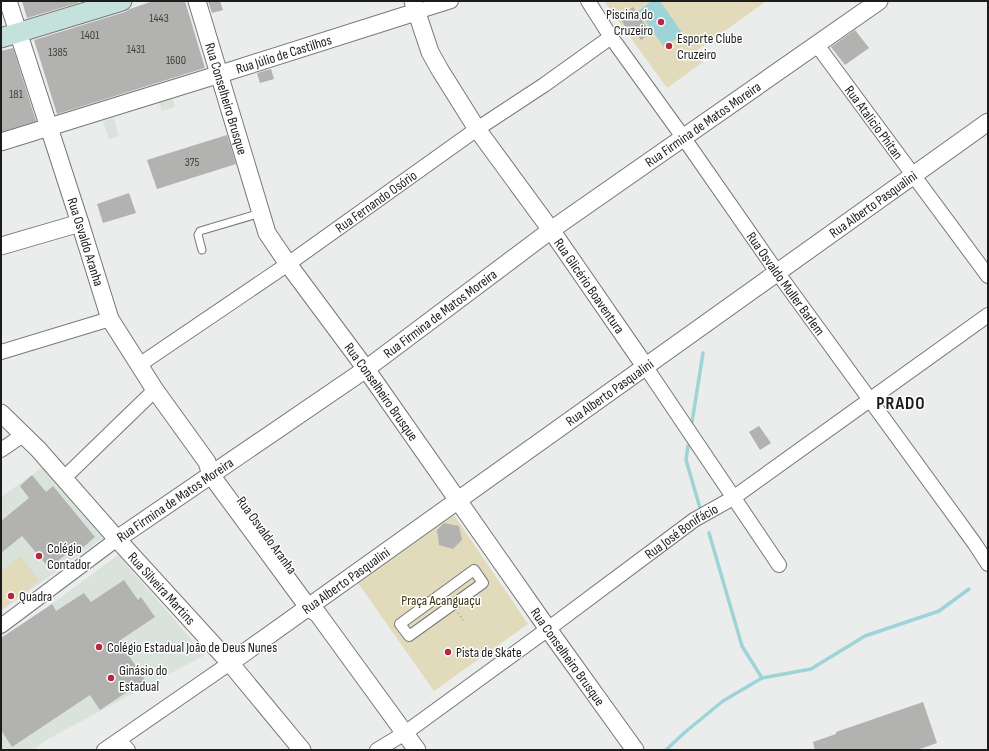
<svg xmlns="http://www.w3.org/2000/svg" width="989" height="751" viewBox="0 0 989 751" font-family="'Sofia Sans Condensed',sans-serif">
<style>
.built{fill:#dae3db}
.green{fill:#e1dbbb}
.water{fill:#9ed3d8}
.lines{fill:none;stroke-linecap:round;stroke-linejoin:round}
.stream{stroke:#9ed3d8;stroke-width:3.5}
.building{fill:#b2b3b0}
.service-casing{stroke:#767977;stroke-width:9}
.pedestrian-casing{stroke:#767977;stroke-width:12}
.minor-casing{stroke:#767977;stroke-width:16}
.tertiary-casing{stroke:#767977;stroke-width:19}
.secondary-casing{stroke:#767977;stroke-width:21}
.path{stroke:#a2a4a2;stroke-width:2;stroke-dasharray:1 3;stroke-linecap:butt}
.service{stroke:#fff;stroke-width:7}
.pedestrian{stroke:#fff;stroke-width:10}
.minor{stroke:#fff;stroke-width:14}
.tertiary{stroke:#fff;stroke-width:17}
.secondary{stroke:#c4e1db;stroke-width:19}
.poi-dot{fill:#b8263f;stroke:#fff;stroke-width:1.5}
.labels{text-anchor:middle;stroke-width:3;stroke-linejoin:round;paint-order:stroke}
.number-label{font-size:12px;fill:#414240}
.poi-label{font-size:14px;fill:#1b1c1b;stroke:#fff;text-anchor:start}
.street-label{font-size:14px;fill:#1b1c1b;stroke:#fff}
.park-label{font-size:14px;fill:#362e0c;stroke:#fff}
.district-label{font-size:18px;font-weight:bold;letter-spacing:1px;fill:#1b1c1b;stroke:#fff}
</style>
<rect width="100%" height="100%" fill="#eaedeb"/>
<!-- built -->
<g class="built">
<polygon points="172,96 175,107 162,111 158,100"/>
<polygon points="114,118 119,136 109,139 103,121"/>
<polygon points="42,467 103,538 1,611 1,497 32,475"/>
<polygon points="118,555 205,655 46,740 34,750 1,750 1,638 52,604"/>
</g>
<!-- green -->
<g class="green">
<polygon points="604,1 767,1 696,51 703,62 667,88"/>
<polygon points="454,515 528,624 434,691 358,583"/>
<polygon points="21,556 39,581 1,610 1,571"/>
</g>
<!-- water -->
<polygon class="water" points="652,1 660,1 683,34 664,47 638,11"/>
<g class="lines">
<!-- stream -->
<g class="stream">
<polyline points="692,422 703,353"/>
<polyline points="688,446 686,460 700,508"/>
<polyline points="709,533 742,646 762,678"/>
<polyline points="666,750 684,733 723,701 762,678 811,669 865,636 939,611 969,589"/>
</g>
</g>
<!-- building -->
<g class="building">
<polygon points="22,1 78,1 78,3 27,18"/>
<polygon points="153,1 185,1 205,68 57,114 34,40 125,12 130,9"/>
<polygon points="208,1 220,1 223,10 212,13"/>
<polygon points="633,7 651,33 641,40 633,29 629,32 619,17"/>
<polygon points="855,30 869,48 845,65 831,47"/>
<polygon points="13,48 36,121 1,132 1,51"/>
<polygon points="271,69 274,79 260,83 257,73"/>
<polygon points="227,135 236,164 157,189 147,160"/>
<polygon points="129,193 136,213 103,223 97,204"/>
<polygon points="759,426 771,443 760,450 749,432"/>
<polygon points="32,475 46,492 53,486 95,537 73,556 69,552 49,568 22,536 1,553 1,521 29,498 20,486"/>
<polygon points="444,523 459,526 462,540 453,549 439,545 437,530"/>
<polygon points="124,580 138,600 141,597 155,617 119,641 145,680 100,710 90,695 12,747 1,730 1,638 52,604 56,611 84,593 91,602"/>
<polygon points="923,702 937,743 917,750 815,750 813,742 836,734 836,732"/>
</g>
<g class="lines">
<!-- service casing -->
<g class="service-casing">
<polyline id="service" points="202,250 198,235 200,231 261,213"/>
</g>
<!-- pedestrian casing -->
<g class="pedestrian-casing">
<polygon id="pedestrian" points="474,570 483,583 409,636 400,624"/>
</g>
<!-- minor casing -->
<g class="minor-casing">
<g id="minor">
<path id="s1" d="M588,1L611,37L683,137L777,272L975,544L988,564"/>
<polyline points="416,12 451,1"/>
<path id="s2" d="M817,45L988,276"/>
<polyline points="1,352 110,319"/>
<path id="s3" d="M139,365L288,264L477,129L544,85L611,37"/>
<polyline points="645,366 779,565"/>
<polyline points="1,450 23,435"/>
<polyline points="64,478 155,390"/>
<polyline points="1,626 117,539"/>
<polyline points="119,740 128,750"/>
<polyline points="104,750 230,663"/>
<path id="s4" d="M377,750L405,733L548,629L694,520L733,498L988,315"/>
</g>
</g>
<!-- tertiary casing -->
<g class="tertiary-casing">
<g id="tertiary">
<path id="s5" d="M8,1L80,223L110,319L155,390L207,462L211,475L308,607L318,614L417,750"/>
<path id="s6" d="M197,1L267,233L288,264L366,369L548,629L635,750"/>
<path id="s7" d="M413,1L430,52L440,70L477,129L551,230L645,366"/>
<path id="s8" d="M1,142L230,71L416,12"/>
<polyline points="1,246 80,223"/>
<path id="s9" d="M1,413L38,449L117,539L230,663L302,750"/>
<path id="s10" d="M117,539L366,369L551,230L879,1"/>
<path id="s11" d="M230,663L988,122"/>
</g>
</g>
<!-- secondary casing -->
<g class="secondary-casing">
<polyline id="secondary" points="1,38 122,1"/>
</g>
<!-- path -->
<polyline class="path" points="458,613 463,620"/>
<!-- service -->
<use href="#service" class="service"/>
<!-- pedestrian -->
<use href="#pedestrian" class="pedestrian"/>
<!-- minor -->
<use href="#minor" class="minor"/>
<!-- tertiary -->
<use href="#tertiary" class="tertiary"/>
<!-- secondary -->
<use href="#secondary" class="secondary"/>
</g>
<!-- markers -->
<g class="poi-dot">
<circle cx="661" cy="22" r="4"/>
<circle cx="669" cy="46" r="4"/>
<circle cx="39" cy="556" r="4"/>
<circle cx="11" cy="596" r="4"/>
<circle cx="99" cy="647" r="4"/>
<circle cx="448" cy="652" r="4"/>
<circle cx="111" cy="678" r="4"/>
</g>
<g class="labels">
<!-- number labels -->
<g class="number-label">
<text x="159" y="22">1443</text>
<text x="90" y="39">1401</text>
<text x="136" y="53">1431</text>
<text x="58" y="56">1385</text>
<text x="176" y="64">1600</text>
<text x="16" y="98">181</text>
<text x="192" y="166">375</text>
</g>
<!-- poi labels -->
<g class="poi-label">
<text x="653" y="19" text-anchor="end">Piscina do<tspan x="653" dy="16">Cruzeiro</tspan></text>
<text x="677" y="43">Esporte Clube<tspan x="677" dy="16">Cruzeiro</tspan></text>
<text x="47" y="553">Colégio<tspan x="47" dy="16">Contador</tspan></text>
<text x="19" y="601">Quadra</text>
<text x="107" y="652">Colégio Estadual João de Deus Nunes</text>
<text x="456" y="657">Pista de Skate</text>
<text x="119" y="675">Ginásio do<tspan x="119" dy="16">Estadual</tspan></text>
</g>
<!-- street labels -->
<g class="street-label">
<text dy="5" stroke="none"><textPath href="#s8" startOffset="296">Rua Júlio de Castilhos</textPath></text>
<text dy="5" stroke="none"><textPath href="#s6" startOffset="102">Rua Conselheiro Brusque</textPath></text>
<text dy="5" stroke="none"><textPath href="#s2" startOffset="96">Rua Atalicio Phitan</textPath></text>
<text dy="5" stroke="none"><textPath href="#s10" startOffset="718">Rua Firmina de Matos Moreira</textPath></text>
<text dy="5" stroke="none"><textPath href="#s3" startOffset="288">Rua Fernando Osório</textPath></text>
<text dy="5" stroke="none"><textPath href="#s11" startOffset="790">Rua Alberto Pasqualini</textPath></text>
<text dy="5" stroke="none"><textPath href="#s5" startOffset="253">Rua Osvaldo Aranha</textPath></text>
<text dy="5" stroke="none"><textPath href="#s1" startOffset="345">Rua Osvaldo Muller Barlem</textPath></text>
<text dy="5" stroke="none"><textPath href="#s7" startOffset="337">Rua Glicério Boaventura</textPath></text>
<text dy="5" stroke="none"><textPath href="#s10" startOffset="394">Rua Firmina de Matos Moreira</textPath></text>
<text dy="5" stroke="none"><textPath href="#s6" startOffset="438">Rua Conselheiro Brusque</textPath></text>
<text dy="5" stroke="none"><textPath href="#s11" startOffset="466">Rua Alberto Pasqualini</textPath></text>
<text dy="5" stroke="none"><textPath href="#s10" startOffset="70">Rua Firmina de Matos Moreira</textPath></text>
<text dy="5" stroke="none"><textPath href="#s4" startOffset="375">Rua José Bonifácio</textPath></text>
<text transform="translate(267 535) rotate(54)" y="5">Rua Osvaldo Aranha</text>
<text dy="5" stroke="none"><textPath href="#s11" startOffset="142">Rua Alberto Pasqualini</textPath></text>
<text dy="5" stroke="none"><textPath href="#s9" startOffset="238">Rua Silveira Martins</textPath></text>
<text dy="5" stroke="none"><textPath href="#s6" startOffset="762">Rua Conselheiro Brusque</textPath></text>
</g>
<!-- park labels -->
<g class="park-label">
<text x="441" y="605">Praça Acanguaçu</text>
</g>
<!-- district labels -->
<g class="district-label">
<text x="901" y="409">PRADO</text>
</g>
</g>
<!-- border -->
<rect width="989" height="751" fill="none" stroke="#1b1c1b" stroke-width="4"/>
</svg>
